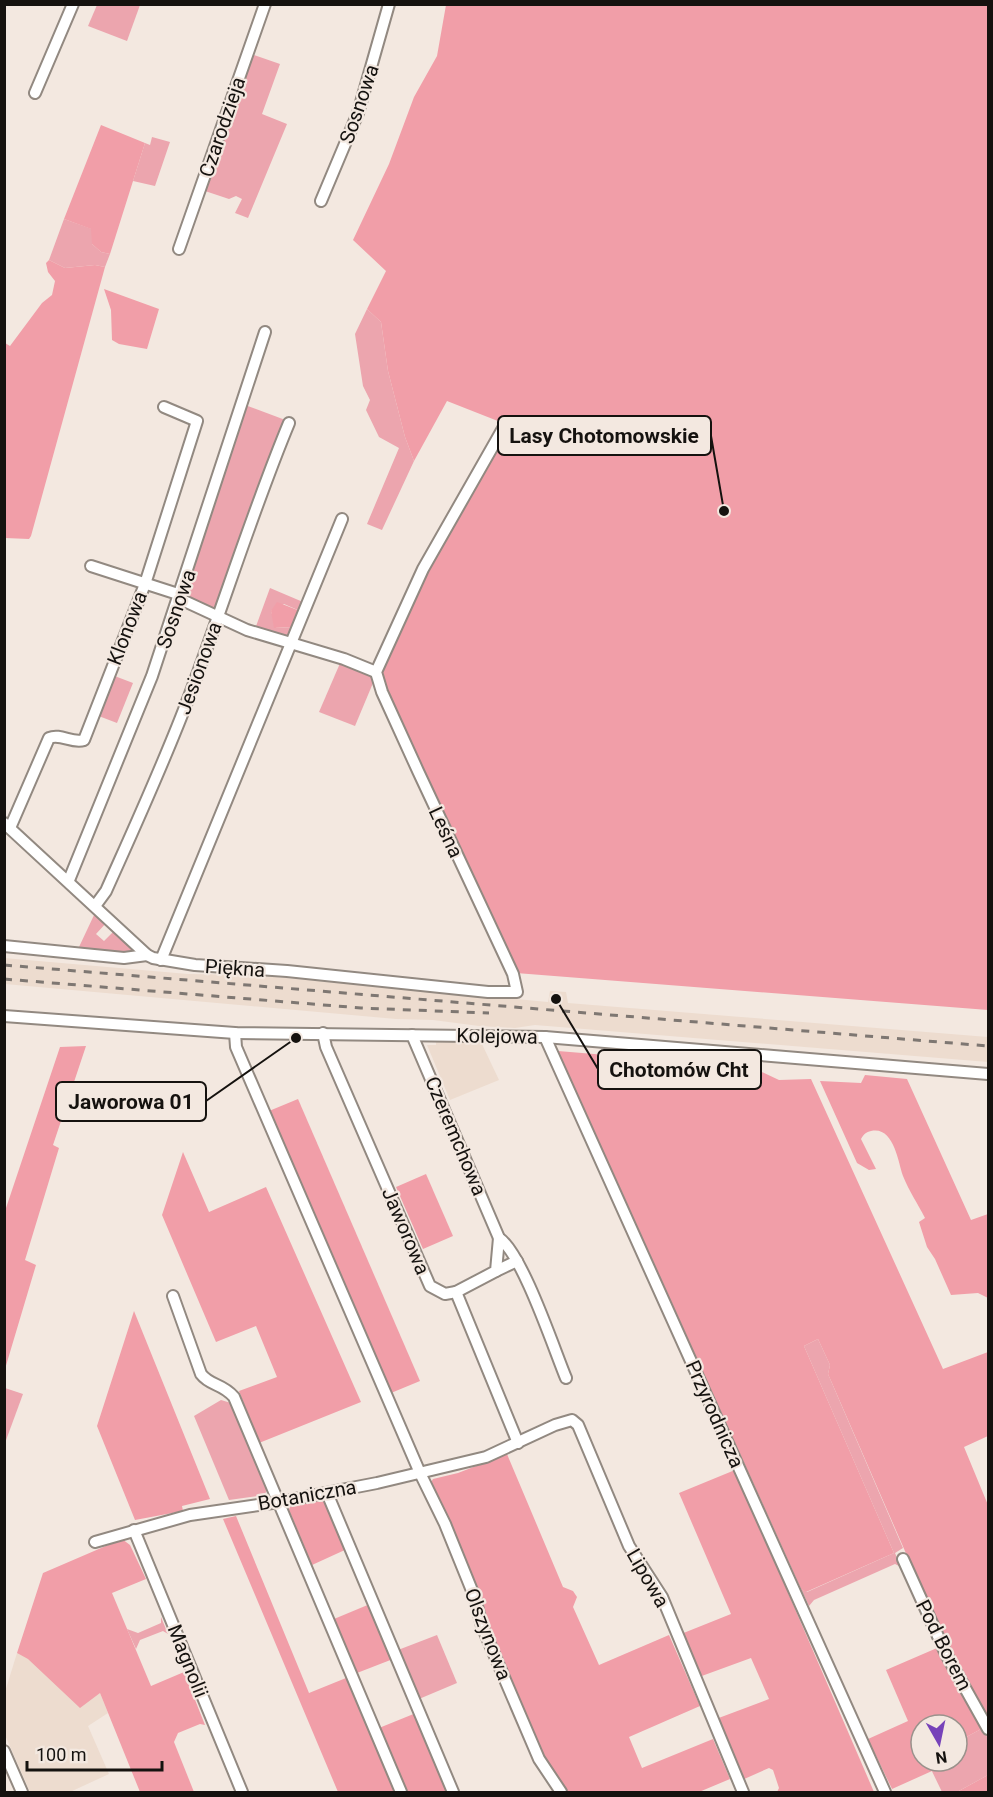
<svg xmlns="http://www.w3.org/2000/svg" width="993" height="1797" viewBox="0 0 993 1797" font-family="Roboto,sans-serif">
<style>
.built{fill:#eddccf}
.green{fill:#eca5ae}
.forest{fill:#f19ea8}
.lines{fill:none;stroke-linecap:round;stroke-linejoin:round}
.minor-casing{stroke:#928981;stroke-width:14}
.minor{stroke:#fff;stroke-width:10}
.rail{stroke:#7e7772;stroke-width:3;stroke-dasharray:8 8;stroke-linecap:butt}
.labels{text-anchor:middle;stroke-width:4.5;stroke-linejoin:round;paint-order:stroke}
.street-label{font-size:20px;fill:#15120f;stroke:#f3e8e0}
.leader{fill:none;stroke:#15120f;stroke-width:2}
.callout-dot{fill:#15120f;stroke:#f3e8e0;stroke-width:2}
.callout{fill:#f3e8e0;stroke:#15120f;stroke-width:2}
.callout-label{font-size:21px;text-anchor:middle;font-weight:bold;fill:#15120f}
</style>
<rect width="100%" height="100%" fill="#f3e8e0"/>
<!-- built -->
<g class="built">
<polygon points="4,958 188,974 253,975 548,1002 550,991 566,992 568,1003 988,1037 988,1062 535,1025 515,1028 479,1026 433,1020 396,1019 5,984"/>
<polygon points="436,1041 481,1042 499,1080 450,1100 427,1045 436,1045"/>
<polygon points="17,1653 100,1693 108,1713 88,1726 109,1774 70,1792 30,1792 5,1735 5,1692"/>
</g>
<!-- green -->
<g class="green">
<polygon points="97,5 140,5 127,41 88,26"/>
<polygon points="251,54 280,64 262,114 287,124 248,218 235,213 242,199 236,196 229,199 202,190"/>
<polygon points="152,137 170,142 155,186 133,181 145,143 150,145"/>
<polygon points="64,219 92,229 92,244 101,252 110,254 105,267 95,265 65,268 49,260"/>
<polygon points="367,309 381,322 388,371 405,437 414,461 382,530 367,524 399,448 379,437 366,410 370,400 363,386 355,334"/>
<polygon points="245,405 288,421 215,612 183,599"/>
<polygon points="270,588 303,602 300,611 284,604 271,611 276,628 293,627 289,636 284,638 255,629"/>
<polygon points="341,661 369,672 373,683 355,726 319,712"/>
<polygon points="112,675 133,683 117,723 96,715"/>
<polygon points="95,913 107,922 96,934 104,941 115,930 133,947 128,955 79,947"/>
<polygon points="818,1339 830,1365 828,1374 903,1548 895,1553 901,1567 895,1564 814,1600 809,1606 801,1589 807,1592 894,1553 804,1346"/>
<polygon points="5,1388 23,1394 5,1443 4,1388"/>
<polygon points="221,1400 231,1403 268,1489 264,1495 229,1500 194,1416"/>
<polygon points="161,1617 168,1634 163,1631 140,1640 136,1649 127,1629 138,1633 161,1623"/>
<polygon points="437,1635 457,1683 419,1699 398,1650"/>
<polygon points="983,1728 988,1739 988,1775 957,1792 942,1792 927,1761 957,1761 957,1742"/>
</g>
<!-- forest -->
<g class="forest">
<polygon points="446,5 988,5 988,1010 516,973 386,695 382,673 383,665 432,562 508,425 447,401 414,461 405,437 388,371 381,322 367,309 386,271 353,240 389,164 414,97 437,56"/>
<polygon points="101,125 145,143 110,254 101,252 92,244 91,229 64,219"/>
<polygon points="49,260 65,268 95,265 105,267 31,536 29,539 5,538 5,343 10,346 42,303 52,295 55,281 48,272 46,263"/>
<polygon points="104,289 159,309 147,349 119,344 112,340 111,310"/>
<polygon points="277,602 300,611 293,627 274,628 271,611"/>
<polygon points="86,1046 53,1145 59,1148 25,1260 36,1265 5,1369 5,1211 60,1047"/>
<polygon points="558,1051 751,1067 779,1080 811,1079 943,1369 988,1352 988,1436 964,1447 988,1505 988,1717 938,1627 828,1374 830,1365 818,1339 804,1346 894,1553 806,1592 801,1589"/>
<path d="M865,1075L907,1079L971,1220L988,1214V1298L978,1293L951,1295L935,1259L927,1247L919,1222L925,1218C918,1204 909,1191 903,1176C898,1162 894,1126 871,1131C866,1132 864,1134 861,1139L876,1169L869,1170L857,1163L820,1081L861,1083Z"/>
<polygon points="298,1099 420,1381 391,1393 269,1111"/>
<polygon points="183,1152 209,1212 266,1187 361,1402 259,1443 239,1391 277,1377 256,1326 216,1342 162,1215"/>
<polygon points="426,1174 453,1236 423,1249 396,1187"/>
<polygon points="134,1311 210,1499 182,1506 183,1511 135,1520 97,1426"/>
<path d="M507,1454L563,1587L573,1591L577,1597L573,1607L599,1665L669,1635L700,1706L629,1737L642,1768L713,1739L730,1779L699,1792H567C560,1776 546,1766 539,1751C500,1664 465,1574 430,1484L433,1479L458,1473Z"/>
<polygon points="735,1470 874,1792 777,1792 779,1788 773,1770 769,1768 742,1780 716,1719 769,1699 751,1658 699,1677 681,1634 731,1614 679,1493"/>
<polygon points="326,1500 347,1549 312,1565 289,1510 290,1505"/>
<polygon points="236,1516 309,1693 346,1678 395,1792 338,1792 223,1519"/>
<polygon points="122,1539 130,1545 146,1579 112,1593 151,1686 184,1672 205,1725 200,1724 178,1733 174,1742 194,1792 140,1792 100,1693 80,1708 28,1659 17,1653 43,1573"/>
<polygon points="370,1604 393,1659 357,1673 334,1619"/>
<polygon points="937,1648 983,1728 957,1742 957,1725 921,1725 921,1761 927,1761 932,1771 892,1789 868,1739 908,1721 886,1670"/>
<polygon points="416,1713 449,1792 406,1792 379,1728"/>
<polygon points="988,1775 988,1792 957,1792"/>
</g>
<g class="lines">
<!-- minor casing -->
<g class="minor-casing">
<g id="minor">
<polyline points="35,93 73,4"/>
<polyline points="321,201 358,113 389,4"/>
<polyline points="179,249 265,4"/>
<polyline points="91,566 181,595"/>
<polyline points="180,599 247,630 344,659 376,672"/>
<polyline points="4,823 147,955 153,958 195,965 287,971 488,992 517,992 513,974 418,771 382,692 376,672 423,569 505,425"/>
<path d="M10,828L49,738C61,733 72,744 84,740L145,584L197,421L164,407"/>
<polyline points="69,880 152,676 265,332"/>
<path d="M95,906L106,891C135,826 165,761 190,694C224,604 252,512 289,423"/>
<polyline points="4,946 124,958 147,955"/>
<polyline points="161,960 342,519"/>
<polyline points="4,1016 235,1033 545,1037 988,1074"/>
<polyline points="235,1033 236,1047 420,1473 445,1524 475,1598 482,1626 539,1759 561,1792"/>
<polyline points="323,1033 326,1047 430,1286 445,1294 456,1292 518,1443"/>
<path d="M412,1035L499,1238C522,1253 554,1349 566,1378"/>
<polyline points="545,1037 885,1792"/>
<polyline points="496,1271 517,1261"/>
<polyline points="456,1292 496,1271 499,1238"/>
<path d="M173,1296L201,1374C210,1386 222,1383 234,1397L401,1792"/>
<polyline points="327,1493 453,1792"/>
<polyline points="134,1530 242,1792"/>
<polyline points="95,1542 190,1515 279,1502 377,1483 486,1457 555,1425 572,1420 578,1425 629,1546 662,1597 743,1792"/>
<polyline points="903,1559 946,1654 988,1729"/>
<polyline points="4,1751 22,1792"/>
</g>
</g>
<!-- minor -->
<use href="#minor" class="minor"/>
<!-- rail -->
<g class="rail">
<polyline points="4,965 988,1046"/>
<polyline points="4,979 361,1008 489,1013"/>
</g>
</g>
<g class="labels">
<!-- street labels -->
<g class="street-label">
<text transform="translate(359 104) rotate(-71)" y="7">Sosnowa</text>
<text transform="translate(222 127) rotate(-71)" y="7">Czarodzieja</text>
<text transform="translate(176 609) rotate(-71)" y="7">Sosnowa</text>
<text transform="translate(127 628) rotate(-69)" y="7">Klonowa</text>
<text transform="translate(199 668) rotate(-70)" y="7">Jesionowa</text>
<text transform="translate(446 832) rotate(65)" y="7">Leśna</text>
<text transform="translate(235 968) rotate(4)" y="7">Piękna</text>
<text transform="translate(497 1036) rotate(1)" y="7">Kolejowa</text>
<text transform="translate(456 1136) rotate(67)" y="7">Czeremchowa</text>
<text transform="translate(406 1231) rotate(67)" y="7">Jaworowa</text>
<text transform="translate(715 1414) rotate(66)" y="7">Przyrodnicza</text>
<text transform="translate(307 1495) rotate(-10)" y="7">Botaniczna</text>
<text transform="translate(648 1578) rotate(60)" y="7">Lipowa</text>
<text transform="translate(488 1634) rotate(69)" y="7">Olszynowa</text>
<text transform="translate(944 1645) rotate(63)" y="7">Pod Borem</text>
<text transform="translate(188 1661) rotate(68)" y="7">Magnolii</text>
</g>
</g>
<!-- callouts -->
<path class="leader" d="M724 511L711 436M556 999L598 1069M296 1038L206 1101"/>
<g class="callout-dot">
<circle cx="724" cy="511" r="6"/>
<circle cx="556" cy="999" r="6"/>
<circle cx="296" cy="1038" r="6"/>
</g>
<g class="callout">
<rect x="498" y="416" width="213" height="39" rx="6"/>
<rect x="598" y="1050" width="163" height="39" rx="6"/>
<rect x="56" y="1082" width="150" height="39" rx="6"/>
</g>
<g class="callout-label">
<text x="604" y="443">Lasy Chotomowskie</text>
<text x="679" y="1077">Chotomów Cht</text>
<text x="131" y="1109">Jaworowa 01</text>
</g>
<!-- border -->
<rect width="993" height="1797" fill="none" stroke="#15120f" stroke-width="12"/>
<!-- north arrow -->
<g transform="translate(939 1743) rotate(171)"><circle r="28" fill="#f3e8e0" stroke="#9a928c" stroke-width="1.5"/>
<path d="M0-4.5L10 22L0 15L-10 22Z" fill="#7642b9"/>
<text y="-9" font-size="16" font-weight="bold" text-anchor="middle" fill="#15120f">N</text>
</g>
<!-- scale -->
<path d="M27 1761v9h135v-9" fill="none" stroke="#15120f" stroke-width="3"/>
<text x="36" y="1761" font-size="18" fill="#15120f" stroke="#f3e8e0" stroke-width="4.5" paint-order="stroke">100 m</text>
</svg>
